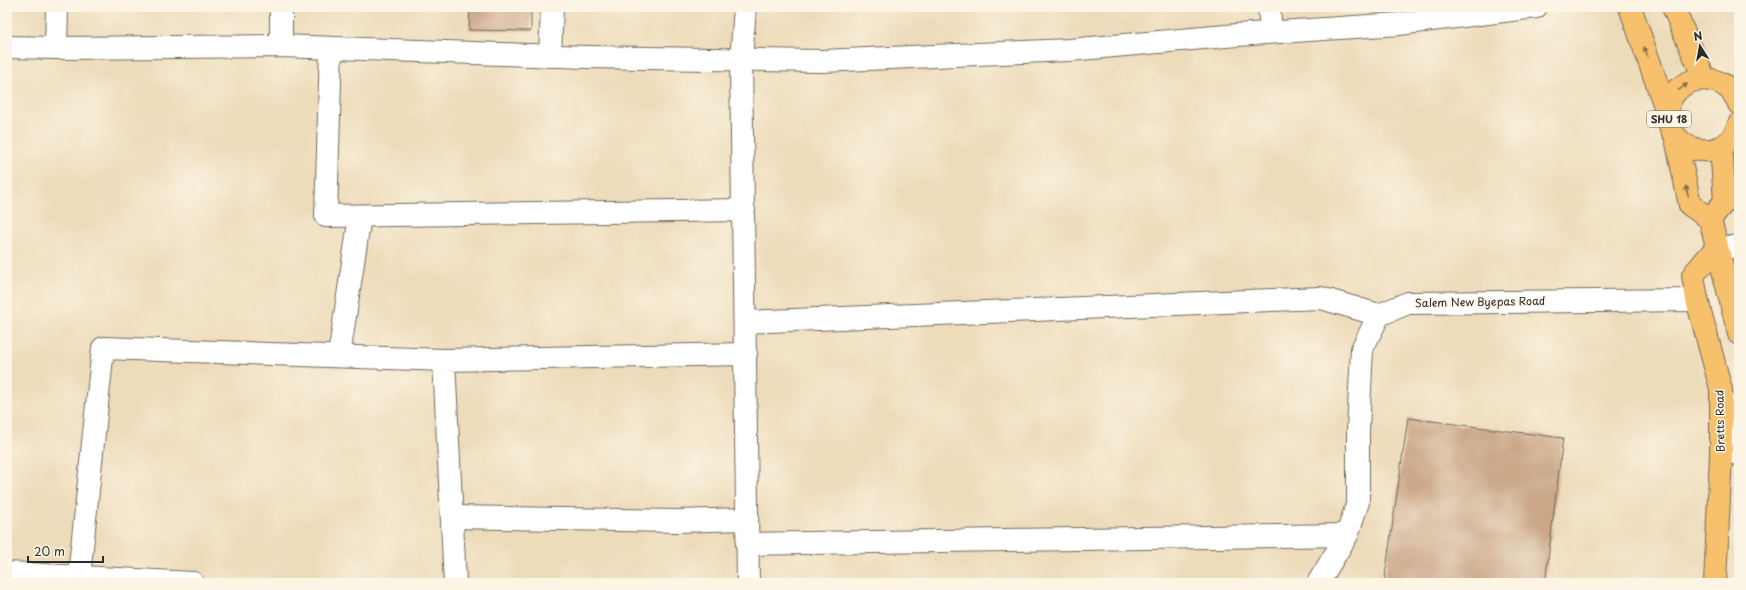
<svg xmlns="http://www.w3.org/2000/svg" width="1746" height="590" viewBox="0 0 1746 590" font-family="'Playpen Sans',sans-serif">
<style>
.building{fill:#cba788}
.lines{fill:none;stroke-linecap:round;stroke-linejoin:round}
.minor-casing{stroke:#6f695d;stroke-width:24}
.major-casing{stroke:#6f695d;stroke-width:24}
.minor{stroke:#fff;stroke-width:22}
.major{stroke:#f7c06c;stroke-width:22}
.oneway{fill:#876e48}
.labels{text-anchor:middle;stroke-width:3;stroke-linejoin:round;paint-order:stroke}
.shield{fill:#fcf5e5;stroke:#6a6863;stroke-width:1}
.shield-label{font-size:10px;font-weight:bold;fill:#2b2b2b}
.street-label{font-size:11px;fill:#2b2b2b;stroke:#fcf5e5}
</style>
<rect width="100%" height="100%" fill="#fcf5e5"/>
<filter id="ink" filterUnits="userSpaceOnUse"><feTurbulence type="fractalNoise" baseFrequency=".025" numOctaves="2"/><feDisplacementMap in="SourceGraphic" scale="8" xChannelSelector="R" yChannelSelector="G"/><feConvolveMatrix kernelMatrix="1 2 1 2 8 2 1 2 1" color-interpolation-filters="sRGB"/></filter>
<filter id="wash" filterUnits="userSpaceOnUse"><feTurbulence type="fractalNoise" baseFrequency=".012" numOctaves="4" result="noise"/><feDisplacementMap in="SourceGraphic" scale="16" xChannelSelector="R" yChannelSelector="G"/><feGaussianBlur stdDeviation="0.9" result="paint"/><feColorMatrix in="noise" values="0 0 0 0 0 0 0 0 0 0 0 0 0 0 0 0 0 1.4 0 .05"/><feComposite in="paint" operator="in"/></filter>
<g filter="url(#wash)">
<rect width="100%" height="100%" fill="#eddcba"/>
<g id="blocks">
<!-- building -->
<g class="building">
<polygon points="470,7 531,7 531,31 469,30"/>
<polygon points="1408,418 1563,438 1545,583 1384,583"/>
</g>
</g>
</g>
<g filter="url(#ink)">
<use href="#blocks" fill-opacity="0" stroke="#6f695d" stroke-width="1"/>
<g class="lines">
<!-- minor casing -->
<g class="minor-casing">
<g id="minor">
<polyline points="745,7 741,60 748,583"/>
<polyline points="1269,7 1271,32"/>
<polyline points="281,46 281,7"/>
<polyline points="7,47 56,48 281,46 587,57 822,61 1069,50 1237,35 1399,24 1536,7"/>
<polyline points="56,48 57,7"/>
<polyline points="331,48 326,216 744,210"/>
<polyline points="550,56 552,7"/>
<polyline points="1717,247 1739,247"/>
<polyline points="745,322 1321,298 1379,315"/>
<polyline points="339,356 360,216"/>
<polyline points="1724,401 1739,455"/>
<polyline points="452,517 676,521 747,519"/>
<polyline points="747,544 1347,535"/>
<polyline points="7,573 193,583"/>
<polyline points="79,576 103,348 444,360"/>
<polyline points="455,583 444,360 746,354"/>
<polyline points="1318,583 1347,535 1358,502 1358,430 1362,349 1379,315 1408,303 1697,300"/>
</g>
</g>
<!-- major casing -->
<g class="major-casing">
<g id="major">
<polyline points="1630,7 1668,115"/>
<polyline points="1673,7 1704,78"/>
<path d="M1739,104C1723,63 1664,77 1668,117C1673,157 1728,163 1739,124"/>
<polyline points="1676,138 1690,205 1710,219 1739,334"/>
<polyline points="1710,219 1725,201 1721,147"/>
<polyline points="1715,583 1721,454 1721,389 1697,300 1693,275 1717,247"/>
</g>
</g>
<!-- minor -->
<use href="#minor" class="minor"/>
<!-- major -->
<use href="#major" class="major"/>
</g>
<!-- one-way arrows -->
<defs><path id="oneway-solid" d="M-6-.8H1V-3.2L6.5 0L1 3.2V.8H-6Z"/></defs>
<g class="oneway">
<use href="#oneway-solid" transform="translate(1646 52) rotate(-109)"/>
<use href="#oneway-solid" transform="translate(1683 87) rotate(-36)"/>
<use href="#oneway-solid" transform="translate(1687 191) rotate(-102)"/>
</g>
</g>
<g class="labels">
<!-- shield labels -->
<rect class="shield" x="1647" y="111" width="44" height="16" rx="3"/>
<g class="shield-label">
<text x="1669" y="123">SHU 18</text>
</g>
<!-- street labels -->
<g class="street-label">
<text transform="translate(1480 302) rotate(-1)" y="4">Salem New Byepas Road</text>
<text transform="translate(1720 421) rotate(-91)" y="4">Bretts Road</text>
</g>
</g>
<!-- margin -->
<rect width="1746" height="590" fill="none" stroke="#fcf5e5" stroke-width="24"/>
<!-- north arrow -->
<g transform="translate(1700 46) rotate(349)" stroke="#fcf5e5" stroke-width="3" paint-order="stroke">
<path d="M0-3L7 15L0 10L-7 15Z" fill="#2b2b2b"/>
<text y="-6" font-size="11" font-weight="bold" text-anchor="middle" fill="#2b2b2b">N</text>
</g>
<!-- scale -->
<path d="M28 556v6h75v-6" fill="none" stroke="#2b2b2b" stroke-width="2"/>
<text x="34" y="556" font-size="12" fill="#2b2b2b" stroke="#fcf5e5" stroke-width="3" paint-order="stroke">20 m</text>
</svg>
